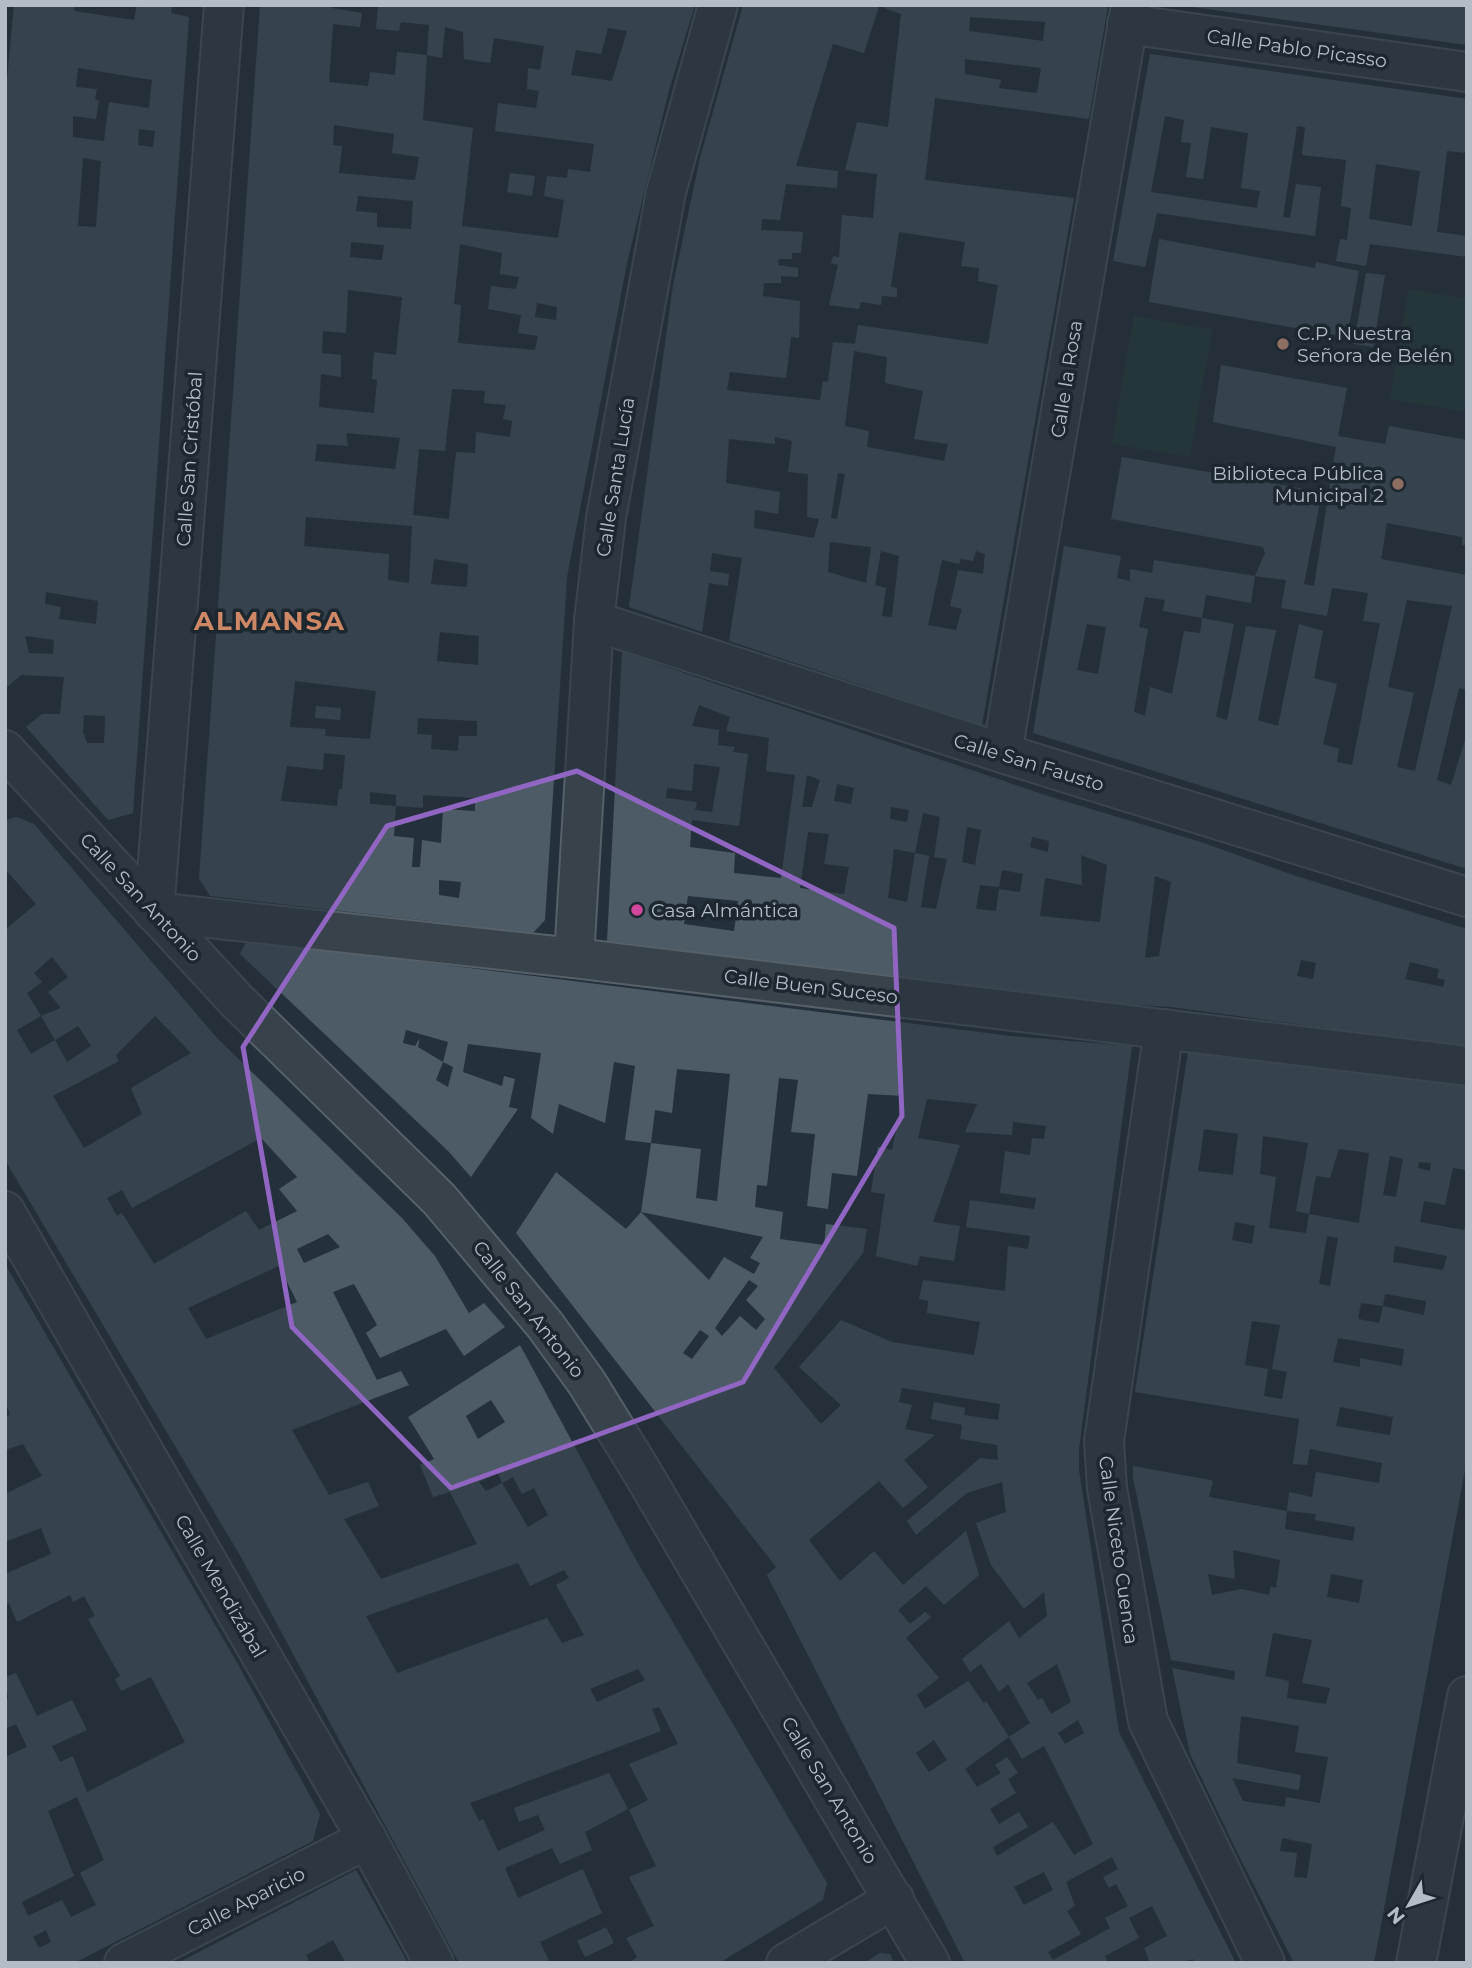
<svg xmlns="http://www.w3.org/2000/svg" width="1472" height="1968" viewBox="0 0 1472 1968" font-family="Montserrat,sans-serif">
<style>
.green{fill:#273e3d}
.building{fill:#4c5b66;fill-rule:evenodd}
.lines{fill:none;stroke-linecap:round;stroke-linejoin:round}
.minor-casing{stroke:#566069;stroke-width:42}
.minor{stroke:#38424b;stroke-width:38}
.marked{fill:none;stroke:#9166c2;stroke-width:5;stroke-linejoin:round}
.education-dot{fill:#8d6e63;stroke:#1d2730;stroke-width:2.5}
.hotel-dot{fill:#d1479c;stroke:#1d2730;stroke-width:2.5}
.labels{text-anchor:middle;stroke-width:7;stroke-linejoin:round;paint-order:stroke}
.street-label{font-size:19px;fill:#b3bdc7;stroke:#1d2730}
.poi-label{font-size:19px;fill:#b3bdc7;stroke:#1d2730;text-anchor:start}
.district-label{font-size:26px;font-weight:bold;letter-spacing:2px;fill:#ce8866;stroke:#1d2730}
</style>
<rect width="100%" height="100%" fill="#24303b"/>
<!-- green -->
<g class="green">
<polygon points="1409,289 1467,299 1467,412 1390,399"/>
<polygon points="1134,316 1212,330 1190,457 1112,444"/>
</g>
<!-- building -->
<g class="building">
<path d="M14,5H75L74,11L134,20L137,5H172L171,13L189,17L133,813L108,820L26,727L42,714H60L64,677L21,675L5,689V101ZM78,68L152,80L149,108L109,102L104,141L73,137V116L96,119L99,100H95L97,89L76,87ZM139,129L155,131L153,147L138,145ZM83,158L101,161L96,227L78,226ZM46,592L98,601L96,624L59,619L61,607L45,604ZM25,636L54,640L53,654L29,653ZM84,715L105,716L104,743H87L83,732Z"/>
<path d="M260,5H332V8L362,13L360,27L333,24L329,82L368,86L370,72L395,75L397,52L427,55L423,120L473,128L462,226L558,238L564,200L544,196L547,176L567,178L568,169L590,172L594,144L495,131L498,103L536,108L539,91L527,89L528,68L540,70L544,46L494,38L490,63L464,59L463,32L445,27L442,58L427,55L429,25L401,22L399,31L376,29L378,5H695L669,90L627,263L567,577L545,920L533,933L210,896L199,879ZM608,28L627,31L612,81L571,75L576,50L601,54ZM334,125L394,134L392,153L419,157L415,180L339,173L342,146L333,145ZM358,196L413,201L411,229L377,227V213L356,211ZM351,242L384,245L382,260L350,257ZM460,244L502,253L500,274L519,277L516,289L491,286L488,309L521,315L518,333L538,336L535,350L458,343L461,305L454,304ZM348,290L402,297L396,355L374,352L372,379L377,380L374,413L319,407L321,374L341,377V355L322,353L323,331L346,333ZM537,303L557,307L556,320L535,317ZM452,389L485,391L484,403L506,405L503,419L512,421L510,437L476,432L475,453L456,452L449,519L413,515L419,449L445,451ZM346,433L400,438L395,469L315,461L317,444L348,446ZM306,517L412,526L409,583L388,580L389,554L304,546ZM434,559L468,564L467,587L431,584ZM440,632L479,636L478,665L437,661ZM295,681L376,691L370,739L325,736L326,729L290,727ZM418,718L477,721V736H459L458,751L431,749L432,735L417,734ZM324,753L345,755L342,789H339L337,806L281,801L287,766L323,770ZM370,792L396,795V806L370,804ZM423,795L475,798V811L443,809L441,843L422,840L420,867H412L414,838L394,836L396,806L423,808ZM439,880L461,882L459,898L439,895Z"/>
<path d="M743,5H1108L1089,119L935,98L925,180L1074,198L982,725L729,641L742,558L712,553L710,571L729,574L728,586L709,583L702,632L629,607L673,285L700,158ZM879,6L901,14L888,127L857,122L845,170L877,174L873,218L842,215L839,257L833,256L831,263L838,265L829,305L859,309L861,302L881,305L882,296L897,297V288L891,287L899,232L965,242L961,266L979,268L978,281L998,285L988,344L858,325L855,344L833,342L828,382L823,381L820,400L727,390L730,372L786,378L791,337L799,338L800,301L763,296L764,283H781V276L798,277V268L778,265L779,259H792V253H801L803,232L761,230L762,219L780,220L786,184L837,188L838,171L796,166L833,44L864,53ZM970,17L1045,22L1043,41L969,31ZM965,59L1041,68L1037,93L999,88L1001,80L965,74ZM854,351L887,357L885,383L923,391L914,439L948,444L944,461L867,447L869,431L845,426ZM775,437L792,441L788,472L808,474L807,517L819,519L814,538L754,528L755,510L778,514L780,492L726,483L729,439L775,444ZM838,473L845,474L837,519L831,518ZM830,542L871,547L866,583L828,572ZM881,551L899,556L892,617L882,616L886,588L875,585ZM976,551L985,554L983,574L958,570L950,606L962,609L956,630L928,625L942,560L959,564L961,559L973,561Z"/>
<polygon points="1193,5 1467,5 1467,45 1193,7"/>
<path d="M1150,54L1467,99V153L1447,151L1437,232L1467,236V257L1370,244L1366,266L1336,261L1340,239L1347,240L1351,208L1341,206L1346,160L1302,155L1305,127L1297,126L1283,217L1290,218L1296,184L1321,187L1315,236L1157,213L1145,267L1113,261ZM1165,116L1184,120L1181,142L1191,143L1186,177L1203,179L1211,127L1248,133L1241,188L1260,191L1257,208L1151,192ZM1376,164L1420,171L1412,226L1369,219Z"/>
<polygon points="510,173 535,176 532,196 507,192"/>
<polygon points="1159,239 1315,268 1316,262 1359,271 1347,337 1149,302"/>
<polygon points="1366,273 1385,275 1373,347 1354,344"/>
<path d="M1221,365L1347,388L1338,436L1385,444L1389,426L1467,440V545H1462V537L1387,523L1381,559L1467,575V690L1459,688L1437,780L1451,785L1467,734V869L1033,733L1064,546L1121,556L1117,578L1130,581V569L1152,573L1154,560L1255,576L1251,603L1206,595L1202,618L1163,611L1165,600L1145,597L1139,627L1148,629L1134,712L1145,716L1150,687L1172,694L1184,631L1200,633L1202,618L1234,624L1216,717L1227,720L1246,626L1276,630L1258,720L1278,726L1299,624L1323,631L1314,678L1337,684L1323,744L1339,749L1337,762L1352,765L1380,623L1363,621L1368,593L1332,588L1327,616L1281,608L1286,580L1255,576L1265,553L1263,547L1111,519L1122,457L1322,492L1304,584L1314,586L1336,447L1213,422ZM1407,600L1452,606L1415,771L1397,767L1414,693L1388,687ZM1087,624L1106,627L1098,674L1077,670Z"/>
<path d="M622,652L1051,797L1201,842L1296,876L1467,929V1047L1171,1007L1102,1003L607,941ZM699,705L730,717L726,731L769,738L766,771L795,775L781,878L734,873L735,853L690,847L692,820L739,826L748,754L733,752L735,747L718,745L719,730L692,726ZM694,764L720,767L712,812L695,810L697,802L666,798L667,788L692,791ZM807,775L820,780L812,807H802ZM837,784L854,788L851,804L834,801ZM891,807L909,810L907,822L890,819ZM923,813L940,817L934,857L947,859L936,909L921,907L929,856L915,853L907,902L888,898L894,849L915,853ZM967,827L981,830L975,865L962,862ZM808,832L829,834L824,864L849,867L844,894L800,888ZM1032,837L1049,841L1048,852L1030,847ZM1081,855L1107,865L1100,922L1040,916L1045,878L1082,885ZM1002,870L1023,874L1020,892L999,889L996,911L976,909L980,885L999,887ZM1155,876L1171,882L1159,956L1145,958ZM688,896L738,901L734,931L684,924ZM1301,960L1316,963L1313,979L1297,976ZM1410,962L1439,969L1437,978L1445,980L1443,987L1405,979Z"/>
<polygon points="316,706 341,708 340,720 315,718"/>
<path d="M17,817L34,824L217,1038L402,1218L435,1256L469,1313L484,1303L505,1327L464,1356L446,1329L380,1358L366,1333L377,1325L354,1284L333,1292L377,1380L401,1371L409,1385L292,1430L329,1495L368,1482L379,1506L344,1519L381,1579L477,1544L450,1492L433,1497L420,1465L434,1459L408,1417L520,1345L636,1560L827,1883L823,1900L719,1963H629L637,1957L626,1938L654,1926L629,1877L656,1866L629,1810L648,1800L629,1764L678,1744L659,1707L652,1709L661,1731L470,1803L479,1821L483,1819L498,1851L545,1830L538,1815L519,1822L514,1808L609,1773L628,1809L585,1832L592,1850L560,1864L552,1848L505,1868L518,1898L583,1869L602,1913L540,1942L550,1963H459L241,1557L5,1160V930L36,904L5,869V820ZM52,957L68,977L48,992L61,1008L41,1016L27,993L42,982L34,973ZM41,1016L55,1040L31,1054L17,1030ZM155,1016L191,1053L131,1088L142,1114L84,1148L53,1096L119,1061L116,1055ZM78,1026L91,1046L67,1062L55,1040ZM261,1138L297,1177L279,1189L297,1211L259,1230L246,1211L154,1264L122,1213L117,1216L107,1198L122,1190L132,1208ZM328,1234L340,1247L304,1263L297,1249ZM279,1266L297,1302L206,1339L188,1308ZM491,1400L505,1422L478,1439L466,1416ZM498,1473L502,1483L513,1477L522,1494L534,1488L548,1515L528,1527L502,1483L486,1491L479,1482ZM518,1563L530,1586L564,1570L569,1578L556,1585L584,1635L562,1643L547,1618L397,1673L366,1616ZM638,1669L645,1680L597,1702L590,1689Z"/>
<path d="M247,940L1011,1036L1132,1046L1079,1449V1470L1119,1732L1236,1963H1194L1193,1959L1183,1963H1150L1144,1948L1167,1936L1152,1906L1129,1918L1139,1938L1105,1956L1108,1963H965L767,1575L776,1567L516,1233L556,1172L626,1229L641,1212L709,1280L724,1257L754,1274L760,1263L750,1258L763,1237L641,1212L651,1143L701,1149L696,1198L717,1201L730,1074L677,1069L672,1113L655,1110L651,1143L625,1140L635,1066L614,1062L605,1123L559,1104L553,1134L531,1118L541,1053L468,1044L463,1072L502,1086L504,1076L515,1079L509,1107L518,1109L471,1177L448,1151L240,954ZM406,1030L448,1042L443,1062L453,1067L448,1087L436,1080L443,1062L418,1047L420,1038L415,1046L403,1043ZM779,1078L798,1080L791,1132L815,1134L807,1206L828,1209L832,1173L857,1176L868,1094L903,1096L892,1150L878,1147L871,1192L885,1194L876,1256L917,1266L920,1256L954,1261L960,1226L933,1222L960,1145L918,1138L927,1099L977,1104L965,1132L1012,1135L1013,1122L1046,1126L1044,1139L1032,1138L1030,1155L1005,1151L1000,1193L1036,1198L1034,1209L970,1200L966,1227L1030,1236L1028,1249L1008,1246L1005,1291L923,1280L919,1299L928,1301L927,1313L980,1322L974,1355L892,1342L841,1320L799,1367L841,1405L821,1424L774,1368L863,1253L867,1229L826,1224L824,1245L780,1239L783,1212L755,1207L757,1185L767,1186ZM749,1280L758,1286L746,1300L765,1319L756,1330L740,1316L722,1336L715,1328ZM700,1330L709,1336L692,1359L683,1353ZM902,1388L1000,1404L998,1420L964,1415L965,1408L934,1402L931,1419L962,1425L960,1439L997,1445L998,1460L980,1458L907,1521L916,1535L967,1493L1002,1482L1006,1512L976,1523L991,1565L1024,1609L1044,1592L1047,1616L1019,1638L1009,1621L962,1659L970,1672L981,1664L999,1692L1008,1684L1030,1723L1009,1737L1022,1759L1044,1746L1093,1844L1074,1855L1053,1822L997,1856L993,1847L1028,1827L1019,1812L999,1824L990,1809L1016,1793L1008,1779L1018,1773L1007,1757L995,1765L1001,1773L977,1787L965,1769L1009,1737L986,1701L984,1703L968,1681L925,1709L917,1695L939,1678L906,1638L931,1617L925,1612L910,1624L898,1610L926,1586L944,1605L979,1575L966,1531L903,1585L874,1551L840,1581L809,1540L879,1481L903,1508L928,1487L904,1460L935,1435L905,1429L912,1405L899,1402ZM1057,1664L1071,1702L1051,1714L1042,1698L1038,1700L1027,1683ZM1078,1720L1084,1733L1065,1744L1058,1733ZM934,1740L947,1760L929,1772L916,1753ZM1112,1857L1118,1869L1103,1877L1109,1888L1116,1884L1128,1906L1105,1918L1110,1928L1053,1960L1048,1952L1081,1934L1067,1911L1075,1906L1066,1882ZM1044,1872L1053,1890L1024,1905L1014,1887Z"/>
<path d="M1188,1052L1467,1085V1170L1453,1168L1445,1205L1424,1201L1420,1222L1464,1230L1467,1224V1459L1374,1963H1294L1238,1854L1190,1754L1172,1668L1234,1680L1235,1671L1171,1660L1133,1478V1466L1210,1480L1213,1481L1209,1497L1287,1511L1285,1529L1353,1541L1355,1527L1315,1520L1316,1514L1287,1511L1289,1492L1312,1497L1316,1472L1379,1483L1382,1463L1310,1449L1307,1465L1293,1464L1299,1419L1135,1392ZM1204,1129L1238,1134L1233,1175L1198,1171ZM1263,1136L1308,1143L1296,1211L1309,1214L1316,1176L1330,1178L1339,1149L1369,1153L1359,1223L1309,1214L1306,1233L1269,1228L1276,1177L1260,1174ZM1390,1156L1403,1159L1396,1197L1383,1195ZM1419,1162L1431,1163L1430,1171L1418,1168ZM1235,1222L1255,1226L1252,1244L1232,1240ZM1327,1236L1338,1238L1330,1286L1319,1284ZM1395,1246L1447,1256L1443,1270L1393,1262ZM1385,1294L1426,1301L1424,1315L1383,1306L1379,1323L1358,1319L1361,1303L1383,1306ZM1252,1321L1280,1325L1272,1369L1287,1372L1282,1399L1264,1396L1268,1369L1245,1365ZM1338,1338L1404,1349L1402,1366L1360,1358V1367L1333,1362ZM1340,1407L1393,1417L1390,1435L1336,1426ZM1233,1550L1280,1560L1276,1588L1271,1586L1269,1595L1242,1589L1212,1595L1208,1574L1235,1579ZM1331,1574L1363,1580L1359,1603L1327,1597ZM1273,1633L1312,1640L1302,1683L1330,1688L1326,1704L1287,1698L1289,1681L1265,1676ZM1241,1716L1299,1726L1295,1752L1328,1757L1320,1803L1286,1797L1285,1807L1243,1801L1232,1778L1299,1790L1301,1775L1237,1763ZM1282,1838L1312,1844L1307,1878L1294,1877L1297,1853L1280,1851Z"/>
<path d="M5,1264L236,1661L320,1814L313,1841L74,1963H5V1757L27,1747L16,1724L5,1729V1699L8,1698L5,1677L16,1673L37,1716L72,1700L87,1730L52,1746L60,1762L73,1756L87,1792L185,1742L151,1677L121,1691L115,1679L120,1676L88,1619L95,1616L84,1596L73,1602L70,1595L17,1622L9,1603L5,1605V1574L51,1554L41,1528L5,1542V1494L42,1476L23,1444L5,1450V1416L10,1415L5,1400ZM77,1797L104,1860L80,1873L96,1905L71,1917L62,1900L28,1916L22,1902L74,1876L48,1811ZM46,1930L51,1942L39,1948L33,1937Z"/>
<polygon points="356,1870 408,1963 346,1963 333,1940 306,1955 310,1963 178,1963"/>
<polygon points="606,1927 614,1943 585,1957 577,1941"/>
<polygon points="880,1953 890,1954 894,1963 864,1963"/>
</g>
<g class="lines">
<!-- minor casing -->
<g class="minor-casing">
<g id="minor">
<polyline points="1127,24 1467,72"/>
<polyline points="594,621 1002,753 1467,897"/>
<polyline points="5,750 236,1000 439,1199 545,1325 587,1383 642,1472 930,1963"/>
<polyline points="1002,753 1131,5"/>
<polyline points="154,912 574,958 1467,1066"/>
<polyline points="154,912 224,5"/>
<polyline points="574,958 594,621 606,518 666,192 718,5"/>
<polyline points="1164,1029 1104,1441 1107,1488 1148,1721 1265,1963"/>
<polyline points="5,1211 367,1839 434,1963"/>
<polyline points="124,1963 367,1839"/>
<polyline points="786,1963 894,1899"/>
<polyline points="1416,1963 1467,1696"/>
</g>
</g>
<!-- minor -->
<use href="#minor" class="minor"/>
</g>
<!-- marked area -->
<path d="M0 0H1472V1968H0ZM577,771L894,928L902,1116L743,1382L451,1488L292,1327L243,1047L387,826Z" fill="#24303b" fill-opacity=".55" fill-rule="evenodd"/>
<path class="marked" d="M577,771L894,928L902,1116L743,1382L451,1488L292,1327L243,1047L387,826Z"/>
<!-- markers -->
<g class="education-dot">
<circle cx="1283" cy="344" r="7"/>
<circle cx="1398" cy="484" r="7"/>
</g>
<circle class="hotel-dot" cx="637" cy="910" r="7"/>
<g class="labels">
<!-- street labels -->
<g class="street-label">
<text transform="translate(1297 48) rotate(8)" y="7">Calle Pablo Picasso</text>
<text transform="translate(1066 379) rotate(-81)" y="7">Calle la Rosa</text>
<text transform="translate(189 459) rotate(-86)" y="7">Calle San Cristóbal</text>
<text transform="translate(615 477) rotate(-81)" y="7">Calle Santa Lucía</text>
<text transform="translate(1029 762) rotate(17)" y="7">Calle San Fausto</text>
<text transform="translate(141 897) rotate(47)" y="7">Calle San Antonio</text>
<text transform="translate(811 986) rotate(7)" y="7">Calle Buen Suceso</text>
<text transform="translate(529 1309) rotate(52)" y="7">Calle San Antonio</text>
<text transform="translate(1119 1550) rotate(82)" y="7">Calle Niceto Cuenca</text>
<text transform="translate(221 1586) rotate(60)" y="7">Calle Mendizábal</text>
<text transform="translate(830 1790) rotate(59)" y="7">Calle San Antonio</text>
<text transform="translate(246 1901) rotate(-27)" y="7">Calle Aparicio</text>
</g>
<!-- poi labels -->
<g class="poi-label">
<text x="1297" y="340">C.P. Nuestra<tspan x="1297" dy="22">Señora de Belén</tspan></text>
<text x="1384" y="480" text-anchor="end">Biblioteca Pública<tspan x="1384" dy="22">Municipal 2</tspan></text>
<text x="651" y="917">Casa Almántica</text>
</g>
<!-- district labels -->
<g class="district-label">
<text x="270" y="630">ALMANSA</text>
</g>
</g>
<!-- border -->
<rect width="1472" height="1968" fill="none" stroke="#b3bdc7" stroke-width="14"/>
<!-- north arrow -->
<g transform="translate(1409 1905) rotate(231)" stroke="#1d2730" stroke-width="5" paint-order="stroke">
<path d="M0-5L12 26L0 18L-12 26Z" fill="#b3bdc7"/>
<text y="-10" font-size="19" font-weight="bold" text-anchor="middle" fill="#b3bdc7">N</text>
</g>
</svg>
